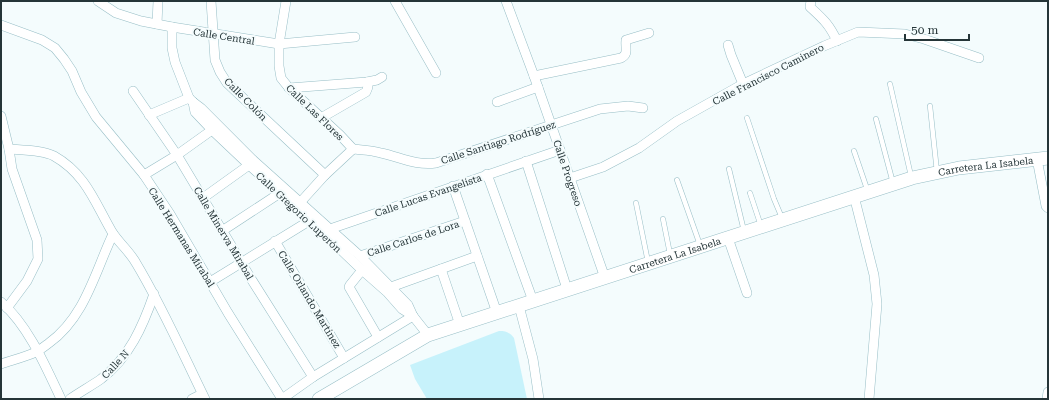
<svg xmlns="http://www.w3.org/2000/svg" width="1049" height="400" viewBox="0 0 1049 400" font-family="'Roboto Serif',serif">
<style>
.green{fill:#c7f2fb}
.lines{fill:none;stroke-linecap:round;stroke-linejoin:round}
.service-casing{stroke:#97bec6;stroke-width:5.5}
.minor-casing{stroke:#97bec6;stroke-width:10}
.secondary-casing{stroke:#97bec6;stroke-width:14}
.service{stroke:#fff;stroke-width:4.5}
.minor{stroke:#fff;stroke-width:9}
.secondary{stroke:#fff;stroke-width:13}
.labels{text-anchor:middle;stroke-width:4;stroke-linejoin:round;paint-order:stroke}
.street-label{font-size:10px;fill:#253538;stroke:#f4fcfd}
</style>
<rect width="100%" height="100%" fill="#f4fcfd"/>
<!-- green -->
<path class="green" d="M499,331C506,331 509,332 514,338L527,399H427L415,379L410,365Z"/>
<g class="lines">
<!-- service casing -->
<g class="service-casing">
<g id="service">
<polyline points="890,84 911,176"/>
<polyline points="930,106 937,172"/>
<polyline points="747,118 774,199 782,218"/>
<polyline points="876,119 893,183"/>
<polyline points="854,151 868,192"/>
<polyline points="729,169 744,231"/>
<polyline points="677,180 700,245"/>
<polyline points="750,193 761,226"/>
<polyline points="636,203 648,262"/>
<polyline points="663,219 670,254"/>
</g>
</g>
<!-- minor casing -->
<g class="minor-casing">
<g id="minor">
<polyline points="98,1 116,13 141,21 172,27 279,44 355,37"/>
<polyline points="211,1 215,60 220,72 227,83 325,175"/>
<polyline points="286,1 279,44 279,66 281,78 289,88 340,135 353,149"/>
<polyline points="395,1 436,73"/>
<polyline points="506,1 534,76 605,278"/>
<path d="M811,1L810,7C823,19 829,24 837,41"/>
<polyline points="157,24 158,1"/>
<polyline points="1,25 42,40 55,48 64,59 72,71 81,92 96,117 144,175 170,214 228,313 282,399"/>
<polyline points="172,27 172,48 175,62 189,98 193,102 201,108 253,160 360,256 408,305 413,316 428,335"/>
<polyline points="728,45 731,55 743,84"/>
<path d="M534,76L621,58C629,54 625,48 626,40L649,33"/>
<polyline points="289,88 367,82 377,80 382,77"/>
<polyline points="133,91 177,155 250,277 313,377"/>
<polyline points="193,102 195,112 212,130 249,165 296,207 362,270 387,292 402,309 413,316"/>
<polyline points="497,102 538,87"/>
<polyline points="149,115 189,98"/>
<polyline points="1,116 9,149 12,169 37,240 38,259 27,281 7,308"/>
<polyline points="321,118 366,92 368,87 367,82"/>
<path d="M9,149C22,150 43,150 54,156C86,174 95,203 112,232C119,243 130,252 136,263C162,306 183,354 205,399"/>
<path d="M353,149C362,150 372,150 381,153C400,157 416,166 436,163L600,109L628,106L643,108"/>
<polyline points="1037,159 1046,206 1048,208"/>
<polyline points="526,161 567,289"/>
<polyline points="487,174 533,301"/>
<polyline points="144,175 177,155 212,130"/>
<polyline points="570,178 603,167 639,148 677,121 743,84 824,46 858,32 905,34 924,39 979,58"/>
<polyline points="453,186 497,313"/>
<polyline points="854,196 874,275 877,304 869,399"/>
<polyline points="203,198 249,165 253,161"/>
<polyline points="297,206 325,175 353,149"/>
<polyline points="330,229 560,150"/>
<polyline points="222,231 283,191"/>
<polyline points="728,238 747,293"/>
<polyline points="275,241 344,358"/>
<polyline points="360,256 465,221"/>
<polyline points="441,269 460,325"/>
<polyline points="362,270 350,285 349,287 378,337"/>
<polyline points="210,282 309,221"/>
<polyline points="391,287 477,256"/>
<path d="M1,302C28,325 46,367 61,399"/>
<polyline points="519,306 533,359 539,399"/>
<path d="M1,364C13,360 25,357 36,352C40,350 45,346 49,343C85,317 95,272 113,234"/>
<path d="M70,399C80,392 91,386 101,379C129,358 143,326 154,294"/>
<polyline points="192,399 202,394"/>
<polyline points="282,399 313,377 413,316"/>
<polyline points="1047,399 1048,392"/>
</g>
</g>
<!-- secondary casing -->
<g class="secondary-casing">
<g id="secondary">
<path id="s1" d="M319,399L428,335L912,178L959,168L1048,158"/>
</g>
</g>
<!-- service -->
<use href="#service" class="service"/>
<!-- minor -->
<use href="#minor" class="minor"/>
<!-- secondary -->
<use href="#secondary" class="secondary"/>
</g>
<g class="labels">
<!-- street labels -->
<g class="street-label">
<text transform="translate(224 36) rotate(9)" y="4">Calle Central</text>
<text transform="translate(768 74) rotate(-27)" y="4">Calle Francisco Caminero</text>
<text transform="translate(246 99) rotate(45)" y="4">Calle Colón</text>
<text transform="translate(315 112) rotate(44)" y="4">Calle Las Flores</text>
<text transform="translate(498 142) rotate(-18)" y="4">Calle Santiago Rodríguez</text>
<text dy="4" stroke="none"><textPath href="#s1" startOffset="710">Carretera La Isabela</textPath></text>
<text transform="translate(568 173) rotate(71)" y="4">Calle Progreso</text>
<text transform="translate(428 195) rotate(-19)" y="4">Calle Lucas Evangelista</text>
<text transform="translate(299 212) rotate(43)" y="4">Calle Gregorio Luperón</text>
<text transform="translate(224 233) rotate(59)" y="4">Calle Minerva Mirabal</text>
<text transform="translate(182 237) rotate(58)" y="4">Calle Hermanas Mirabal</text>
<text transform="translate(413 238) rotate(-18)" y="4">Calle Carlos de Lora</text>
<text dy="4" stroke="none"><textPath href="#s1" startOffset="386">Carretera La Isabela</textPath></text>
<text transform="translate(310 299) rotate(59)" y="4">Calle Orlando Martínez</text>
<text transform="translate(115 364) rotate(-47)" y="4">Calle N</text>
</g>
</g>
<!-- border -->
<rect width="1049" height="400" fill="none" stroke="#253538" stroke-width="4"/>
<!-- scale -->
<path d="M905 34v6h64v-6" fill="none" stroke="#253538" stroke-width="2"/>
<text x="911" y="34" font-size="12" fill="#253538" stroke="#f4fcfd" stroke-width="3" paint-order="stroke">50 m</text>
</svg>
